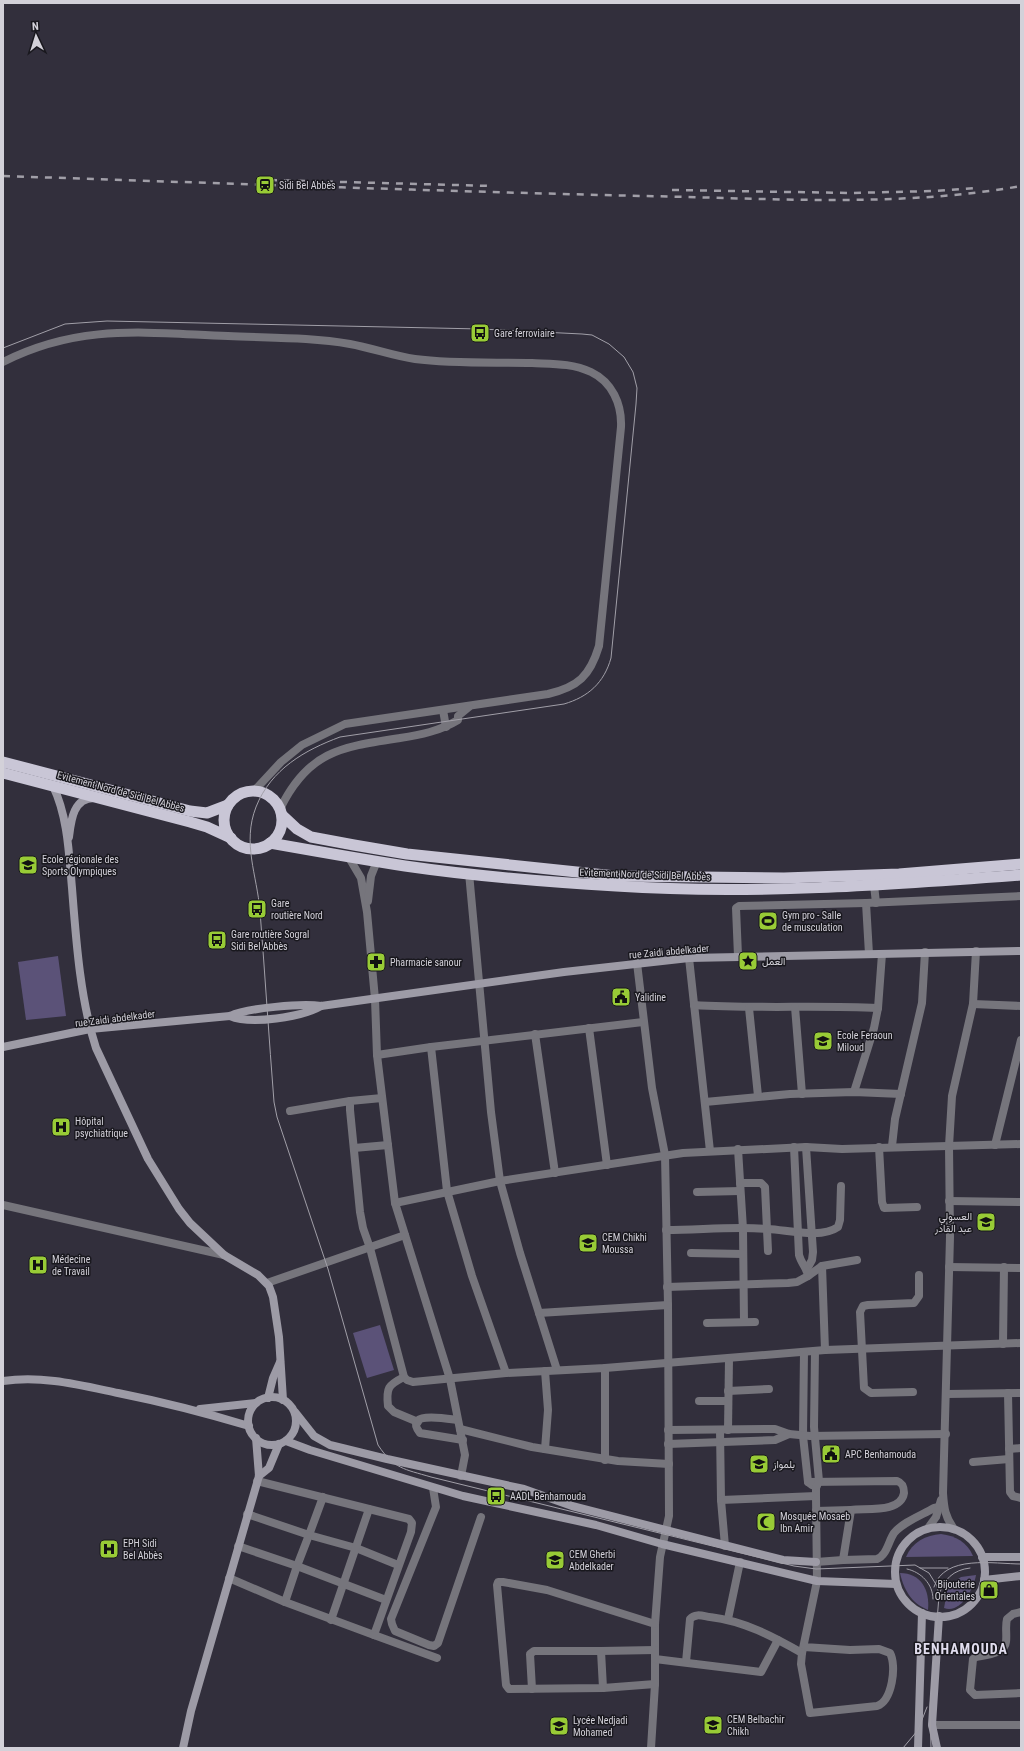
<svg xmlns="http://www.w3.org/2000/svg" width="1024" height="1751" viewBox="0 0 1024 1751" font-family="'Roboto Condensed',Vazirmatn,sans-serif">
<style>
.green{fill:#5b5278}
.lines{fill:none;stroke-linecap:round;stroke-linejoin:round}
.minor{stroke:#76757c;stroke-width:8}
.tertiary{stroke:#76757c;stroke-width:8}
.secondary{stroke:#9d9ba6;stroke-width:8}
.trunk{stroke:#c9c6d6;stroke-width:11}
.tram{stroke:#a19fa8;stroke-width:1}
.rail{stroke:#a19fa8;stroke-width:2.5;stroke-dasharray:7 7;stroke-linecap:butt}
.labels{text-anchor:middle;stroke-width:3;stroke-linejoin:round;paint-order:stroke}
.poi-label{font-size:10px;fill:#d3d1d9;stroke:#19181e;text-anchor:start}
.street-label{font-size:10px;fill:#d3d1d9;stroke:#19181e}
.district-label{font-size:14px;font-weight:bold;letter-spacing:1px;fill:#e1ddee;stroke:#19181e}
</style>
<rect width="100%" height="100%" fill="#322f3c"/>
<!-- green -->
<g class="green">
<polygon points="58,956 66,1016 26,1020 18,962"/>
<polygon points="380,1325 394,1370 367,1378 353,1333"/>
<path d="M941,1534C956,1536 967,1542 973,1556L906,1557C912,1542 926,1535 941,1534Z"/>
<path d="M900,1573C921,1573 930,1590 928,1610C911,1603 904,1590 900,1573Z"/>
<path d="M976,1575C974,1588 961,1614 944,1608L948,1586L961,1577Z"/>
</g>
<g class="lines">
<!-- minor -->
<g class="minor">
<polyline points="348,856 361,878 367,912 375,999 377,1055 395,1203 450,1379 465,1455 461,1476"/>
<polyline points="469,873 491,1112 500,1181 520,1253 557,1370"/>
<polyline points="874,885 876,903"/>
<polyline points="368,901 371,876 377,861"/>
<polyline points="866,903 869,954"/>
<polyline points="738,956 736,908 739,906 866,903 1021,896"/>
<polyline points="689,958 710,1151"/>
<polyline points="637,963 652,1088 665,1155 668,1305 669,1516 660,1557 655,1624 655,1684 651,1748"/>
<polyline points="973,1004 1021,1006"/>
<path d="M694,1005C755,1009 816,1005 878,1008"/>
<polyline points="795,1007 802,1094"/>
<polyline points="749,1008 758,1096"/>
<polyline points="589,1028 607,1165"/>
<polyline points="535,1034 555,1173"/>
<polyline points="431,1047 447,1191 472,1276 506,1373"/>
<polyline points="377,1055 431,1047 643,1022"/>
<polyline points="854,1092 874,1028 878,1008 882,954"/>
<polyline points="382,1098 350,1101 350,1110 360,1212 363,1228 370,1248 404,1377 407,1380 413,1382 506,1373 605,1368 825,1350 1021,1343"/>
<polyline points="705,1102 790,1094 854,1092 901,1094"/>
<polyline points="290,1111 350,1101"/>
<polyline points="995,1145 1021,1040"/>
<polyline points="892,1146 895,1119 922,1003 925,952"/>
<polyline points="806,1147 813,1252 812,1260 807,1269"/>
<polyline points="879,1147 882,1202 884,1208 917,1207"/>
<polyline points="354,1148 388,1145"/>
<polyline points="738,1149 743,1229 744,1322"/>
<polyline points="740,1183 761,1183 765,1187 768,1251"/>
<polyline points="697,1192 740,1191"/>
<polyline points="949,1201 1021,1202"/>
<polyline points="395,1203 500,1181 683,1153 806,1147 842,1149 1021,1144"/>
<polyline points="3,1205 224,1255"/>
<path d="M666,1230C700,1230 735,1226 768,1229C788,1230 821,1239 838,1227L840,1220L841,1186"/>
<polyline points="691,1253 743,1254"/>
<polyline points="822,1266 825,1350"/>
<polyline points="949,1267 1021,1268"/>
<polyline points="808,1276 822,1266 857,1260"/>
<polyline points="267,1283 405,1235"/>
<path d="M667,1287L788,1283L797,1282L808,1276C807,1268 801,1263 799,1255L794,1147"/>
<polyline points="539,1313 668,1305"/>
<polyline points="707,1323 755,1322"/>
<polyline points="1003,1344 1004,1267"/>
<polyline points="804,1352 803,1436 808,1482 812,1485"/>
<polyline points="545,1371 548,1410 545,1449"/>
<path d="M404,1377C388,1385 386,1388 388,1406L394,1412L418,1422"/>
<polyline points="728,1391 769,1389"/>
<polyline points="913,1392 871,1393 864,1388 860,1312 863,1306 868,1305 914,1303 919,1296 919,1275"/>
<polyline points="1008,1393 1010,1492 1013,1496 1021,1498"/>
<polyline points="947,1394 1021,1393"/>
<polyline points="699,1401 728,1401"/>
<path d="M457,1420C449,1419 402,1410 420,1433L463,1440"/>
<polyline points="460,1429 532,1447 618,1461 669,1464"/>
<polyline points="668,1430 775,1429 789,1434 810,1436 946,1434"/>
<polyline points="720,1430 721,1500 725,1546"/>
<polyline points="728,1430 729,1359"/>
<polyline points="668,1444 775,1440 789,1434"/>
<polyline points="1009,1449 1021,1448"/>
<polyline points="605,1460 605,1368"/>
<polyline points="973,1462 1009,1459"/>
<path d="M808,1482L897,1481C903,1483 904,1487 904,1493C901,1513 867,1508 851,1510L843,1560L816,1562"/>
<polyline points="433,1488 436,1507 391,1619 392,1624 395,1631 429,1645 434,1646 438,1643 481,1517"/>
<polyline points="721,1500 816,1496"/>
<polyline points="816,1511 851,1510"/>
<polyline points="247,1514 309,1535 323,1497"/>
<polyline points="238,1546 297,1566 386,1600"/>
<path d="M843,1560L877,1559C887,1555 888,1542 894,1533C903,1522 922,1515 934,1508L939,1507"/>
<polyline points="229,1578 285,1602 374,1635 411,1532 412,1523 409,1519 257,1481"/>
<polyline points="285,1602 297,1566 309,1535 356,1548 398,1565"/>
<path d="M1021,1612L1013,1614L1007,1619C1005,1626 1007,1634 1006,1642C1005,1654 985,1655 976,1657L973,1659L970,1690L975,1695L1021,1693"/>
<polyline points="728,1619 740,1562"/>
<polyline points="331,1620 369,1509"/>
<polyline points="655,1624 547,1590 503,1582 498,1582 497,1585 506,1685 509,1689 603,1688 655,1684"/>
<polyline points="374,1635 437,1658"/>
<path d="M804,1647L850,1650L879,1649L890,1653C897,1666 892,1701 877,1706L810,1713L801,1664L802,1653L817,1581L816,1496V1488L819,1481L814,1427L815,1351"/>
<polyline points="601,1651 603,1688"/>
<polyline points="655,1659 761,1672 778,1640"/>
<path d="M686,1662L690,1619C695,1613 703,1616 710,1617C744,1621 772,1636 802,1653"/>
<polyline points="532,1689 530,1654 534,1651 601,1651 655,1650"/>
<polyline points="932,1725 1021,1725"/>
</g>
<!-- tertiary -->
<g class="tertiary">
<path d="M3,362C80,323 145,333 228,336C268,338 310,337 350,344C372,348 394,356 415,359C454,364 493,362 532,363C552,364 572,363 591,372C612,382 622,404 621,427L599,646C590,676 578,687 548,694L345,724L302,745L281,762L254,791"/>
<polyline points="443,710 446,727"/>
<path d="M280,809C308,751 341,747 400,738C420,735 440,731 458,720V716L469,707"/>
<polyline points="928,1528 936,1517 941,1500"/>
<path d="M954,1529C945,1517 944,1508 943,1493L950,1237L949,1146L952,1096L973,1004L976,951"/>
</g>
<!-- secondary -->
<g class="secondary">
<path d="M53,786C68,817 69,855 72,888C76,939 80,999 96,1048L148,1159L179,1209L190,1223L224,1255L258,1275L269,1286L273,1297L279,1337L283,1400"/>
<path d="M69,837C71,821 73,798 94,798"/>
<path d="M230,1016C251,1025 302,1017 321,1006"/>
<path d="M3,1047L90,1029L230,1016C247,1008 303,1003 321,1006L564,972L689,958L1021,951"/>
<path d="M3,1381C42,1375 80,1385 118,1393C163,1402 206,1413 249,1426"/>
<circle cx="272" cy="1421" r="24"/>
<polyline points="268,1398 273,1378 280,1362"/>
<polyline points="200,1409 256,1403"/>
<polyline points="295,1412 314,1436 330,1445 387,1459 524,1489 572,1506 783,1560 816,1562"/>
<polyline points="286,1441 310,1450 463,1496 596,1525 662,1544 817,1581 896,1584"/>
<polyline points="259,1476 269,1468 279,1444"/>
<circle cx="940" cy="1572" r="45"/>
<polyline points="982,1557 1021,1557"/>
<polyline points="984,1580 1021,1576"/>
<polyline points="183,1748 191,1711 259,1476 256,1438"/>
<polyline points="918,1748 922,1613"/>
<polyline points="937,1748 932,1725 939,1616"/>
</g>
<!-- trunk -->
<g class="trunk">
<polyline points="3,762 190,811 207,813 228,805"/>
<polyline points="3,773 190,822 207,827 231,838"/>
<circle cx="253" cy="820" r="29"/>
<polyline points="282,815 297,829 311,837 354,845 407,854 615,876 784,878 899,874 1021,864"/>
<path d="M270,843C315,851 360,859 405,866C474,876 546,882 616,886C751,895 887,885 1021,875"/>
</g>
<!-- tram -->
<g class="tram">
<path d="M3,348L65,324L107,321L481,329L582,334L592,335L609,344L624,357L633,372L637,388L636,404L611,658C604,683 588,697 564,704L340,737C305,750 271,769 256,807C242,843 257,875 260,911C265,975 269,1039 274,1102L277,1117L328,1269L378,1445C394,1469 404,1469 431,1477L794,1566L816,1569L915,1565L929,1573L937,1586L939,1596L930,1707L931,1748"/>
<polyline points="920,1568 948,1568"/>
<path d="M907,1569C921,1572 933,1584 933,1599"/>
<path d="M934,1587C944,1554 994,1564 1021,1564"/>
<path d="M939,1595C944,1579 953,1570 970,1568"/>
<polyline points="903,1748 918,1730 927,1707"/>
</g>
<!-- rail -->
<g class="rail">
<path d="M3,176C216,183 430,191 643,196C768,198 897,208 1021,186"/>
<polyline points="270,180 492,186"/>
<polyline points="672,190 850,193 935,191 975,188"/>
</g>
</g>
<!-- icons -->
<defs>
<g id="station-square" transform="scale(1)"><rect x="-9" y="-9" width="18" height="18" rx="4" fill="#98cb36" stroke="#19181e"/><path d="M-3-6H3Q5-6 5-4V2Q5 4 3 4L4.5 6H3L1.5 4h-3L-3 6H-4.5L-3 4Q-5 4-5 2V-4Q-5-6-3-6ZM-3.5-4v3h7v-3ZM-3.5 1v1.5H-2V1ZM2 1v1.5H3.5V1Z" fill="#111"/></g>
<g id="bus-square" transform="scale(1)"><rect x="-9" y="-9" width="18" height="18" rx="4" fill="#98cb36" stroke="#19181e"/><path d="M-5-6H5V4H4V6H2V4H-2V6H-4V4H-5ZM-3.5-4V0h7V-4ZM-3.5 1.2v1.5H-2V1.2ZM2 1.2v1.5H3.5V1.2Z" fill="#111"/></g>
<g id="school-square" transform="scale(1)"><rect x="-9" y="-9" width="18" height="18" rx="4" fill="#98cb36" stroke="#19181e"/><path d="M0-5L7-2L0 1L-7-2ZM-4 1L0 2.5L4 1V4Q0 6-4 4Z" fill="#111"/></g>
<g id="stadium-square" transform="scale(1)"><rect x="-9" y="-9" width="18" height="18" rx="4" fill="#98cb36" stroke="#19181e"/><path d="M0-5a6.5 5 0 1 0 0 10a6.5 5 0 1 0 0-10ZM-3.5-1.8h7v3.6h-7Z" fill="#111"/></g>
<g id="sight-square" transform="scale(1)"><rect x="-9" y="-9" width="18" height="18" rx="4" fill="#98cb36" stroke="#19181e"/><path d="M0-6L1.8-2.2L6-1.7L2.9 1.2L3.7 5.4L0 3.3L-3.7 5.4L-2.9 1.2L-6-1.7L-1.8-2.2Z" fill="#111"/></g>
<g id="pharmacy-square" transform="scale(1)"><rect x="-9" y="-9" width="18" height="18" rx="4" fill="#98cb36" stroke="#19181e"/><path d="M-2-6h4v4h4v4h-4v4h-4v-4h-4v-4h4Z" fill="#111"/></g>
<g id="civic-square" transform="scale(1)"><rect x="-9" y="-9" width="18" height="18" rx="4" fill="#98cb36" stroke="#19181e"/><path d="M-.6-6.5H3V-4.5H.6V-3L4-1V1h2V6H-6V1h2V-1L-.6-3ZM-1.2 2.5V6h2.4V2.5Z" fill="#111"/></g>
<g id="hospital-square" transform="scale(1)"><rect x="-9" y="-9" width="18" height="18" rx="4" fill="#98cb36" stroke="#19181e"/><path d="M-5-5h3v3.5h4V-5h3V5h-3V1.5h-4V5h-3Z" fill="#111"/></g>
<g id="mosque-square" transform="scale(1)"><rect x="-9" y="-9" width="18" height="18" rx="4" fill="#98cb36" stroke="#19181e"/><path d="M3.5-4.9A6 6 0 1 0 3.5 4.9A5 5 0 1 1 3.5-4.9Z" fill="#111"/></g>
<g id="shop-square" transform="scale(1)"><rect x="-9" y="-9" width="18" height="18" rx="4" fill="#98cb36" stroke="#19181e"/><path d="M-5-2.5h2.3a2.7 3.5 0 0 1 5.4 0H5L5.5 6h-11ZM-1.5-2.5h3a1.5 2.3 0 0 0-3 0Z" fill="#111"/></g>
</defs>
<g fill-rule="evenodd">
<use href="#station-square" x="265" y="185"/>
<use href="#bus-square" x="480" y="333"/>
<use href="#school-square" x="28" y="865"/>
<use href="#bus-square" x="257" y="909"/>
<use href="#stadium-square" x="768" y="921"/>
<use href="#bus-square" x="217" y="940"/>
<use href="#sight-square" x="748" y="961"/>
<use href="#pharmacy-square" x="376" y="962"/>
<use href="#civic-square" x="621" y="997"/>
<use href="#school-square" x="823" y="1041"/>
<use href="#hospital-square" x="61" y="1127"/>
<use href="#school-square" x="986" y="1222"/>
<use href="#school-square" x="588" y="1243"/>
<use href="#hospital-square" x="38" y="1265"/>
<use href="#civic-square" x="831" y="1454"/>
<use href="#school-square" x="759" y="1464"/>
<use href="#bus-square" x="496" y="1496"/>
<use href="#mosque-square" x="766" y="1522"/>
<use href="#hospital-square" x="109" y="1549"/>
<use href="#school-square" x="555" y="1560"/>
<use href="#shop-square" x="989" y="1590"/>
<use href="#school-square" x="713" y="1725"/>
<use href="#school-square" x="559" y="1726"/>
</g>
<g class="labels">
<!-- poi labels -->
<g class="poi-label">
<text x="279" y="189">Sidi Bel Abbès</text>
<text x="494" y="337">Gare ferroviaire</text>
<text x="42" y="863">Ecole régionale des<tspan x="42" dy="12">Sports Olympiques</tspan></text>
<text x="271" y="907">Gare<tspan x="271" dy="12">routière Nord</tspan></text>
<text x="782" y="919">Gym pro - Salle<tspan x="782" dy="12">de musculation</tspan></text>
<text x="231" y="938">Gare routière Sogral<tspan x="231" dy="12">Sidi Bel Abbès</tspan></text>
<text x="762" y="965">العمل</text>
<text x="390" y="966">Pharmacie sanour</text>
<text x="635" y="1001">Yalidine</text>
<text x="837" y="1039">Ecole Feraoun<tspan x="837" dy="12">Miloud</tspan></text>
<text x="75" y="1125">Hôpital<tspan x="75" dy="12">psychiatrique</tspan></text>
<text x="972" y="1220" text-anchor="end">العسولي<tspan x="972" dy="12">عبد القادر</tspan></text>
<text x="602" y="1241">CEM Chikhi<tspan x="602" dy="12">Moussa</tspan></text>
<text x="52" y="1263">Médecine<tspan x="52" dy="12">de Travail</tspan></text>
<text x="845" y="1458">APC Benhamouda</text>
<text x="773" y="1468">بلمواز</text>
<text x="510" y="1500">AADL Benhamouda</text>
<text x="780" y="1520">Mosquée Mosaeb<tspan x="780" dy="12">Ibn Amir</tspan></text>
<text x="123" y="1547">EPH Sidi<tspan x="123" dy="12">Bel Abbès</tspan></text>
<text x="569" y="1558">CEM Gherbi<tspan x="569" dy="12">Abdelkader</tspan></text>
<text x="975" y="1588" text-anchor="end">Bijouterie<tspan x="975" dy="12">Orientales</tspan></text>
<text x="727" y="1723">CEM Belbachir<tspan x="727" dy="12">Chikh</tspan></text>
<text x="573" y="1724">Lycée Nedjadi<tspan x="573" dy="12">Mohamed</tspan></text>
</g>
<!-- street labels -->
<g class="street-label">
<text transform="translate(121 791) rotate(15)" y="4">Evitement Nord de Sidi Bel Abbès</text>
<text transform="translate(645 874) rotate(2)" y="4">Evitement Nord de Sidi Bel Abbès</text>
<text transform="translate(669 951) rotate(-5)" y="4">rue Zaidi abdelkader</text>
<text transform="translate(115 1018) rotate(-7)" y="4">rue Zaidi abdelkader</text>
</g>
<!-- district labels -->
<g class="district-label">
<text x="961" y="1654">BENHAMOUDA</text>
</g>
</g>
<!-- border -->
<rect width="1024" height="1751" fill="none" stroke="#d3d1d9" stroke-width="8"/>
<!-- north arrow -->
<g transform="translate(36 36) rotate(356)" stroke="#19181e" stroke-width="3" paint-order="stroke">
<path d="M0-3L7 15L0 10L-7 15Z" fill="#d3d1d9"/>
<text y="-6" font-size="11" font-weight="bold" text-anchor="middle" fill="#d3d1d9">N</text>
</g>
</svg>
